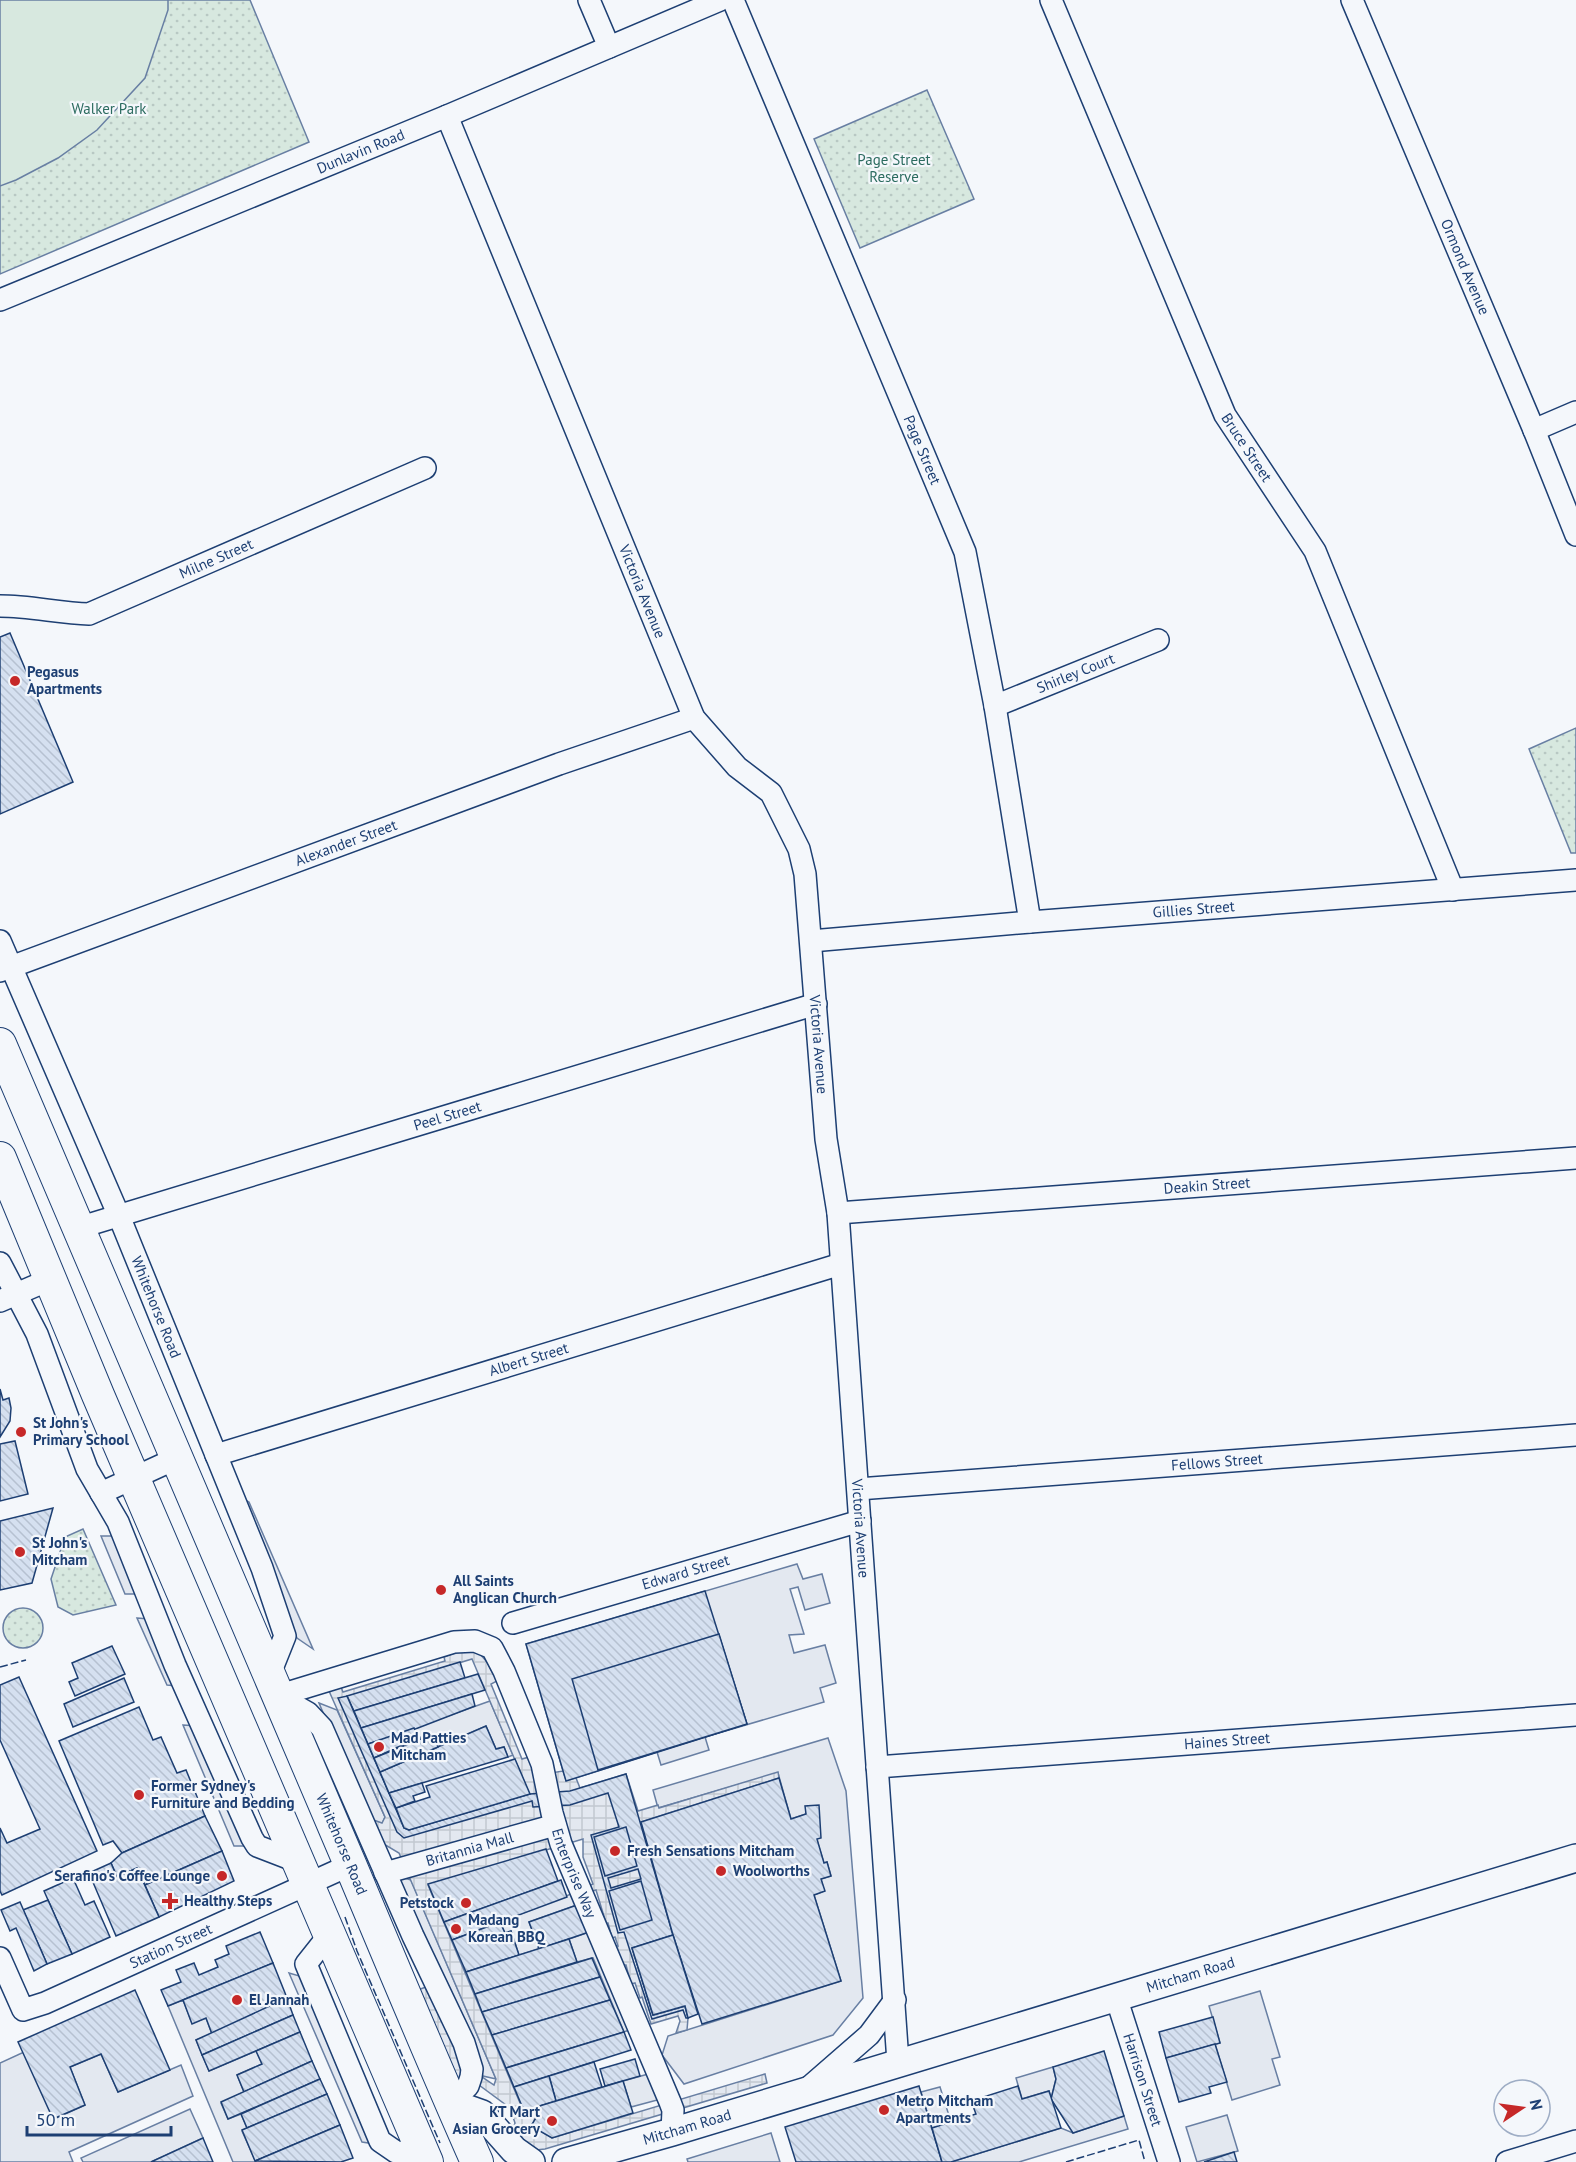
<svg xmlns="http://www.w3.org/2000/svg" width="1576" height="2162" viewBox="0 0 1576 2162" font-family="'PT Sans',sans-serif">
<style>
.green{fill:url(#green-dots);stroke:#687fa3;stroke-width:1.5}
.pitch{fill:#d7e8df;stroke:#687fa3;stroke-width:1.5}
.parking{fill:#e3e8f0;stroke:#687fa3;stroke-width:1.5}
.plaza{fill:url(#plaza-grid);stroke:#687fa3;stroke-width:1.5;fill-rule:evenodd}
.building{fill:url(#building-back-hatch);stroke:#1d3f73;stroke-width:1.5;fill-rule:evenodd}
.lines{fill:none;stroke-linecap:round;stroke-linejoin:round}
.minor-casing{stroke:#1d3f73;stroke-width:24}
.major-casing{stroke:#1d3f73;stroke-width:30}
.highway-casing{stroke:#1d3f73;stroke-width:34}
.minor{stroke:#f4f7fb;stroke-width:21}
.major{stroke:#f4f7fb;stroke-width:27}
.highway{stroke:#f4f7fb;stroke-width:32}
.fence{stroke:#1d3f73;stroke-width:1.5;stroke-dasharray:8 3;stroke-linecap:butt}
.poi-dot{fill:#c62828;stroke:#f4f7fb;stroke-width:2}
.labels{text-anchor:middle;stroke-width:4.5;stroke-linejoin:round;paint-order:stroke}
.park-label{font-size:15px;fill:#2c6c60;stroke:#f4f7fb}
.street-label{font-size:15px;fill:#1d3f73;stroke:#f4f7fb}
.poi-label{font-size:15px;font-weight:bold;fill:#1d3f73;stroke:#f4f7fb;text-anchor:start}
</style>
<defs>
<pattern id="green-dots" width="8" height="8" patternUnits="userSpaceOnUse" patternTransform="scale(1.5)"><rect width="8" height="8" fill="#d7e8df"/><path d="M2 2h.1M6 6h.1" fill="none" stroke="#b8c8c3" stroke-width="1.8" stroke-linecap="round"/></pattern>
<pattern id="plaza-grid" width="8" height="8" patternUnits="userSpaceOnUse" patternTransform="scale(1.5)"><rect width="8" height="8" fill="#e3e8f0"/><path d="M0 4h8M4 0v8" fill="none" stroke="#c2c8d1"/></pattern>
<pattern id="building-back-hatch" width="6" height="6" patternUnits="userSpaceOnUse" patternTransform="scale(1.5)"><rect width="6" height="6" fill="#d5e0f0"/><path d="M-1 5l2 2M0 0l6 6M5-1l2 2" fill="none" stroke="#b6c1d1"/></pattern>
</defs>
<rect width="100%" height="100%" fill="#f4f7fb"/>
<!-- green -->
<g class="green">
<polygon points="0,0 250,0 309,142 0,274"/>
<polygon points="927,90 974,199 860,248 814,139"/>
<polygon points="1576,728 1576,853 1571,853 1529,749"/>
<polygon points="83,1529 116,1605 73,1615 58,1607 51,1579 65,1537"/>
<circle cx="23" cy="1628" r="20"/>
</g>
<!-- pitch -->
<polygon class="pitch" points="0,0 168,0 168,10 145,78 97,130 58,158 16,180 0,186"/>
<!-- parking -->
<g class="parking">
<polygon points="237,1496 249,1502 313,1649 297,1638"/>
<polygon points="101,1536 117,1536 139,1594 125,1594"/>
<polygon points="797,1564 803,1579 822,1574 830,1603 805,1610 798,1587 790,1589 804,1634 789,1635 794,1653 825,1645 836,1683 820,1688 824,1702 705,1737 709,1750 661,1765 657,1752 566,1781 526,1644"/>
<polygon points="137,1618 149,1619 177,1686 167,1685"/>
<polygon points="490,1701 513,1755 508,1757 504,1747 496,1749 486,1726 438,1747 433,1734 418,1738 414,1728"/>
<polygon points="319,1703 337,1710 385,1817 382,1824 368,1818"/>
<polygon points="183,1725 198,1726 249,1846 234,1846"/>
<polygon points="828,1738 846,1791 863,1998 833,2035 684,2084 662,2055 668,2036 841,1981 814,1895 824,1891 821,1879 831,1876 827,1862 824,1863 806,1806 806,1814 791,1819 778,1773 658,1808 653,1790"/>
<polygon points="395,1875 411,1880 496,2079 483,2076"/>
<polygon points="576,1892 577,1905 529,1922 539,1949 519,1955 511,1931 505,1933 500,1922"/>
<polygon points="589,1932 634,2028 624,2032 593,1958 577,1962 569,1939"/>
<polygon points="289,1973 303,1977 375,2144 362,2142"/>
<polygon points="1260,1991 1280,2057 1272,2059 1280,2085 1232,2100 1215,2044 1220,2043 1209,2006"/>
<polygon points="183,2000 192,2023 206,2018 212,2034 196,2040 209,2071 256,2051 262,2064 237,2075 244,2092 221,2103 228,2119 241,2114 247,2128 242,2131 256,2162 233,2162 168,2006"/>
<polygon points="24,2052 54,2119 85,2105 70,2067 101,2054 118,2092 181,2065 193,2096 69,2152 73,2162 0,2162 0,2063"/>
<polygon points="1053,2067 1056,2079 1051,2099 1049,2091 1022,2099 1016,2078"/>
<polygon points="652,2073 661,2099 631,2107 623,2081"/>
<polygon points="940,2087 951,2122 932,2128 921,2092"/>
<polygon points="190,2109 203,2138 151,2162 83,2162 81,2158"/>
<polygon points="1227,2115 1238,2151 1197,2162 1186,2127"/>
<polygon points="1124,2116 1128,2129 1019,2162 951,2162 1061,2128 1073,2133"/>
<polygon points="771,2133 780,2162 688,2162 687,2159"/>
</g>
<!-- plaza -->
<g class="plaza">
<path d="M460,1651H474L480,1654L487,1662L497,1681L491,1684L522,1759L529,1757L538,1775L563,1771L566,1780L576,1778L580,1788L626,1774L638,1811L658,1805L659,1808L778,1772L779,1778L641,1822L673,1935L632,1948L685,2006L688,2018L687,2030L676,2033L680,2021L678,2016L651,2024L642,1997L640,1998L635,1983L631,1984L626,1965H622L616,1946H618L615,1937L612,1938L608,1923H606L596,1890L590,1892L588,1886L593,1884L583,1857V1839L428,1885L523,2110L537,2116L532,2126L552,2138L765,2074L767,2083L545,2149L536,2150L511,2135L515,2123L510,2108L479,2085L482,2077L494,2085L496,2079L399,1853L377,1840L368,1818L382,1823L385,1817L329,1691L341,1687L343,1692L445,1661L444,1657ZM472,1659L529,1793L404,1828L347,1697Z"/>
<polygon points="431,1985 465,2067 459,2081 418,1990"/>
</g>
<!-- building -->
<g class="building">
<polygon points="10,633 73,782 0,814 0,637"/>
<polygon points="0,1389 3,1400 9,1398 11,1408 10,1421 0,1437"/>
<polygon points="15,1441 28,1494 0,1501 0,1444"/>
<polygon points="53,1508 32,1583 0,1590 0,1521"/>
<polygon points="705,1591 747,1724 566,1781 526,1644"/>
<polygon points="719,1634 747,1724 598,1770 572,1679"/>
<polygon points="112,1646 125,1674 75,1696 69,1682 78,1678 72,1663"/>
<polygon points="460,1662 465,1678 354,1711 347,1696"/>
<polygon points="478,1674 485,1690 361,1728 354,1711"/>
<polygon points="19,1677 97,1851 2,1895 0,1891 0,1828 7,1843 40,1829 0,1740 0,1685"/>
<polygon points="124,1678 134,1702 73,1727 64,1704"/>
<polygon points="472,1694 475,1706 405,1733 368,1744 361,1728"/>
<path d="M347,1696L404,1828L409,1830L530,1794L570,1791L626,1774L673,1935L632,1948L653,2015L685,2006L688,2018H686L683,2010L652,2019L624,1932L618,1933L591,1835L619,1827L608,1793L570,1805L533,1807L532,1801L404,1838L397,1832L338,1698ZM638,1869L641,1879L611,1888L608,1878Z"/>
<polygon points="139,1707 153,1740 161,1737 177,1773 186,1770 205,1816 122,1853 113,1841 103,1845 59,1741"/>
<polygon points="486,1726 496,1749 504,1747 508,1757 389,1793 380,1772"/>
<polygon points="414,1728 418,1738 374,1758 368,1744"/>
<polygon points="433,1734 438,1747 380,1772 374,1758"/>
<polygon points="515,1759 530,1794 409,1830 404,1828 396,1808 430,1797 426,1786"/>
<polygon points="779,1778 791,1819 806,1814 805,1806 819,1805 821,1838 817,1839 824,1863 827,1862 831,1876 821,1879 825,1891 814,1895 841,1981 702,2024 673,1935 641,1822"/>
<polygon points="422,1783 425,1792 413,1796 415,1801 396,1808 389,1793"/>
<polygon points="205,1816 222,1851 145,1885 137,1868 117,1877 111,1863 122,1853"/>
<polygon points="626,1827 637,1866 605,1876 594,1837"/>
<polygon points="546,1849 558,1881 444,1922 428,1884"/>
<polygon points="222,1851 234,1881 159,1917 145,1885"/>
<polygon points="111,1863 117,1877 137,1868 159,1917 116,1936 89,1873"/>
<polygon points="73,1878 85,1905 94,1901 110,1937 72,1954 44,1891"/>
<polygon points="561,1880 567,1897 452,1940 444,1922"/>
<polygon points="641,1881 652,1920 620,1930 609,1891"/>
<polygon points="48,1900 72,1954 47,1964 23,1910"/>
<polygon points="20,1902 47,1964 34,1971 16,1928 10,1931 1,1910"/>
<polygon points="577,1905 589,1932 539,1949 529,1922"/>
<polygon points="500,1922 505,1933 511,1931 519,1955 466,1972 452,1940"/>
<polygon points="260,1932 273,1963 168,2006 161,1990 181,1982 176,1970 194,1963 199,1975 218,1967 215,1960 229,1954 226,1946"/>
<polygon points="673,1935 698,2014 688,2018 685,2006 653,2015 632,1948"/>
<polygon points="569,1939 577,1962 475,1994 466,1972"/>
<polygon points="592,1958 600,1977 482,2012 475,1994"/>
<polygon points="273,1963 287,1998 212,2034 206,2018 192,2024 183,2000"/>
<polygon points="600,1977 610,2000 492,2035 482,2012"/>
<polygon points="135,1990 170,2070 118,2092 101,2054 70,2067 85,2105 53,2119 18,2042"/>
<polygon points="287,1998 293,2015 202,2055 196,2040"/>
<polygon points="610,2000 624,2032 506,2068 492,2035"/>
<polygon points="293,2015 300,2032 209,2071 202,2055"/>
<polygon points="1213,2017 1220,2043 1166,2058 1159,2032"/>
<polygon points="300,2032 312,2061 244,2092 237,2075 262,2064 256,2051"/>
<polygon points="624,2032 631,2050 514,2087 506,2068"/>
<polygon points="1215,2044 1227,2082 1209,2087 1211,2093 1179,2102 1166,2058"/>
<polygon points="1104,2051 1124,2116 1073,2133 1051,2099 1056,2079 1053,2067"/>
<polygon points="635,2059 640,2076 605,2086 600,2069"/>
<polygon points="312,2061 320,2079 228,2119 221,2102"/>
<polygon points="594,2062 602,2087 556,2101 549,2076"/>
<polygon points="549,2076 556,2101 524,2111 514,2087"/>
<polygon points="320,2079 327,2094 247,2128 241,2114"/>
<polygon points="623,2081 633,2113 552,2138 531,2126 537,2116 526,2110"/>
<polygon points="919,2086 942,2162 796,2162 785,2127"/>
<polygon points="1018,2086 1022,2099 1049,2091 1061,2128 951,2162 942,2162 932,2128 976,2114 971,2101"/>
<polygon points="327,2094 340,2125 255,2161 242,2130"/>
<polygon points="340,2125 353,2158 341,2162 255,2161"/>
<polygon points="203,2138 213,2162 151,2162"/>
<polygon points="1234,2152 1237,2162 1204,2162"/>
</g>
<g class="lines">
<!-- minor casing -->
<g class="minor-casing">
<g id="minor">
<polyline points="589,0 609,47"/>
<path id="s1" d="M733,0L965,552L995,706L1030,922"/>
<path id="s2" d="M1051,0L1225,415L1315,551L1453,890"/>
<path id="s3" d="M1352,0L1534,430L1576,535"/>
<path id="s4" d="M447,116L694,718L737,767L771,793L799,849L805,874L826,1139L838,1213L898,2062"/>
<path id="s5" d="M0,300L447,116L720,0"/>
<polyline points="1534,430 1576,412"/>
<path id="s6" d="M0,606C30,606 59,613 89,614L425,468"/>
<path id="s7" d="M995,706L1158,640"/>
<path id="s8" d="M0,941L119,1216L262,1568L285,1636L269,1676"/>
<path id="s9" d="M811,941L1030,922L1576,880"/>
<path id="s10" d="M0,971L559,764L694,718"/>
<path id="s11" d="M838,1213L1576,1158"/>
<path id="s12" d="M78,1228L816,1004"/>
<polyline points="0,1263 37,1334 87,1469 118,1522 175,1665 252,1838 257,1846 296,1861"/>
<polyline points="0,1301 51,1279"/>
<path id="s13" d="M216,1455L841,1264"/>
<path id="s14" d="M858,1489L1576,1435"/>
<polyline points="101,1493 175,1459"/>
<path id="s15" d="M513,1623L860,1521"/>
<path id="s16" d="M277,1696L454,1642L475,1641L492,1648L504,1671L542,1764L552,1813L561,1844L670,2102L673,2110L672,2132"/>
<polyline points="278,1696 308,1713 322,1728 413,1936 464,2043 472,2069 471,2077 468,2086 451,2103"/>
<path id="s17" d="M877,1767L1576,1715"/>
<path id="s18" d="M385,1873L555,1825"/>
<polyline points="329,1935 306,1964 380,2141 396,2152 423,2153"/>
<path id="s19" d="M0,1958L23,2010L45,2003L350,1865"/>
<path id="s20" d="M1116,1997L1169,2162"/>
<polyline points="807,2089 869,2035 895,2000"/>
<polyline points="1507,2162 1576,2141"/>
</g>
</g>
<!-- major casing -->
<g class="major-casing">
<g id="major">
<polyline points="451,2103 482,2114 514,2150 531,2162"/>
<path id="s21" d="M566,2162L672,2132L1576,1858"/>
</g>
</g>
<!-- highway casing -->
<g class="highway-casing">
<g id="highway">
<path id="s22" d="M0,1044C116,1318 234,1591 350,1864C392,1964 433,2063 477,2162"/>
<polyline points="0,1158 98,1395 427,2162"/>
</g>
</g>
<!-- minor -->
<use href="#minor" class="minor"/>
<!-- major -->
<use href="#major" class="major"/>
<!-- highway -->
<use href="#highway" class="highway"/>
<!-- fence -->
<g class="fence">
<polyline points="0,1667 26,1660"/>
<polyline points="345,1917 357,1951 440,2143"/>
<polyline points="1066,2162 1139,2140 1145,2162"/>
</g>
</g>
<!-- markers -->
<g class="poi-dot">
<circle cx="15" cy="681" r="6"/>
<circle cx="21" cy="1432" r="6"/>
<circle cx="20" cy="1552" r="6"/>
<circle cx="441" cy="1590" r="6"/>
<circle cx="379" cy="1747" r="6"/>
<circle cx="139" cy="1795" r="6"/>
<circle cx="615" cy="1851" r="6"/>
<circle cx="721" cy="1871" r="6"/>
<circle cx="222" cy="1876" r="6"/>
<path d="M167 1892h6v6h6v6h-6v6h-6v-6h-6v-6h6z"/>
<circle cx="466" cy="1903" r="6"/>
<circle cx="456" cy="1929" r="6"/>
<circle cx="237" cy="2000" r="6"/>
<circle cx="884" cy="2110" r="6"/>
<circle cx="552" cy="2121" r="6"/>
</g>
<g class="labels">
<!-- park labels -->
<g class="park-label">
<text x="109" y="114">Walker Park</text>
<text x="894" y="165">Page Street<tspan x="894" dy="17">Reserve</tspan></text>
</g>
<!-- street labels -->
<g class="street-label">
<text dy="5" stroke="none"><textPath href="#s5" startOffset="390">Dunlavin Road</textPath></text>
<text dy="5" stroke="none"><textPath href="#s3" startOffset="290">Ormond Avenue</textPath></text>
<text dy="5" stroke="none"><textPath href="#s2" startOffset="489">Bruce Street</textPath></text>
<text dy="5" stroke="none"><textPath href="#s1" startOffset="488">Page Street</textPath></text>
<text dy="5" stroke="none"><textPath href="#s6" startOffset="228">Milne Street</textPath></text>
<text dy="5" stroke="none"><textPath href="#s4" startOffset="514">Victoria Avenue</textPath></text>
<text dy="5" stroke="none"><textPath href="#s7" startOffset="87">Shirley Court</textPath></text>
<text dy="5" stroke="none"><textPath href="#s10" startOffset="369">Alexander Street</textPath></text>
<text dy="5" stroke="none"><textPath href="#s9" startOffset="384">Gillies Street</textPath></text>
<text dy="5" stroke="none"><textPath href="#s4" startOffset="1018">Victoria Avenue</textPath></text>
<text dy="5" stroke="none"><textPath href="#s12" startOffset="386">Peel Street</textPath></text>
<text dy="5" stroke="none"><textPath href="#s11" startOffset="370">Deakin Street</textPath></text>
<text dy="5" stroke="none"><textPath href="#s8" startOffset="398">Whitehorse Road</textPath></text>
<text dy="5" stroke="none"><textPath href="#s13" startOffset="327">Albert Street</textPath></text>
<text dy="5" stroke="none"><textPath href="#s14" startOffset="360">Fellows Street</textPath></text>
<text dy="5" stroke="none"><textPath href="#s4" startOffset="1504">Victoria Avenue</textPath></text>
<text dy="5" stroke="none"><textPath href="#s15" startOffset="180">Edward Street</textPath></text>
<text dy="5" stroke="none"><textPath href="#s17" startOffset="351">Haines Street</textPath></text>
<text dy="5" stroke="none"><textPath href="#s22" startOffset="870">Whitehorse Road</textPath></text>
<text dy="5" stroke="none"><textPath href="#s18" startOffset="88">Britannia Mall</textPath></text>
<text dy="5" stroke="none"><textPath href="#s16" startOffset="465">Enterprise Way</textPath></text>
<text dy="5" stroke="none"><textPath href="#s19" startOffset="218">Station Street</textPath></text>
<text dy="5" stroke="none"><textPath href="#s21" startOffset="652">Mitcham Road</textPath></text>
<text dy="5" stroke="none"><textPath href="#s20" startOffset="87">Harrison Street</textPath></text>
<text dy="5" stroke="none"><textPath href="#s21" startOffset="126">Mitcham Road</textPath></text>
</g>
<!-- poi labels -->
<g class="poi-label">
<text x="27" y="677">Pegasus<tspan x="27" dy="17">Apartments</tspan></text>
<text x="33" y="1428">St John's<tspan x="33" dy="17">Primary School</tspan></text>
<text x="32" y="1548">St John's<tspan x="32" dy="17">Mitcham</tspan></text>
<text x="453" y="1586">All Saints<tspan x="453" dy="17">Anglican Church</tspan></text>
<text x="391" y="1743">Mad Patties<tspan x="391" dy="17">Mitcham</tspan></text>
<text x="151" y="1791">Former Sydney's<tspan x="151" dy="17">Furniture and Bedding</tspan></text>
<text x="627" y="1856">Fresh Sensations Mitcham</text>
<text x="733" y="1876">Woolworths</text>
<text x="210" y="1881" text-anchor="end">Serafino's Coffee Lounge</text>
<text x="184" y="1906">Healthy Steps</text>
<text x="454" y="1908" text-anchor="end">Petstock</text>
<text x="468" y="1925">Madang<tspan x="468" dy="17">Korean BBQ</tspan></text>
<text x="249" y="2005">El Jannah</text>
<text x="896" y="2106">Metro Mitcham<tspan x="896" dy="17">Apartments</tspan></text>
<text x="540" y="2117" text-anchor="end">KT Mart<tspan x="540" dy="17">Asian Grocery</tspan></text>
</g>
</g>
<!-- north arrow -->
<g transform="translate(1522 2108) rotate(77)"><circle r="28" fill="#f4f7fb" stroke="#9eadc5" stroke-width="1.5"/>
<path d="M0-4.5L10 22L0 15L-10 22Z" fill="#c62828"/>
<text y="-9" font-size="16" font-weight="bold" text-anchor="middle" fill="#1d3f73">N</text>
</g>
<!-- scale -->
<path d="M27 2126v9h144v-9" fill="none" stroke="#1d3f73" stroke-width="3"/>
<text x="36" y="2126" font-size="18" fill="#1d3f73" stroke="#f4f7fb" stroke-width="4.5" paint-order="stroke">50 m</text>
</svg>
